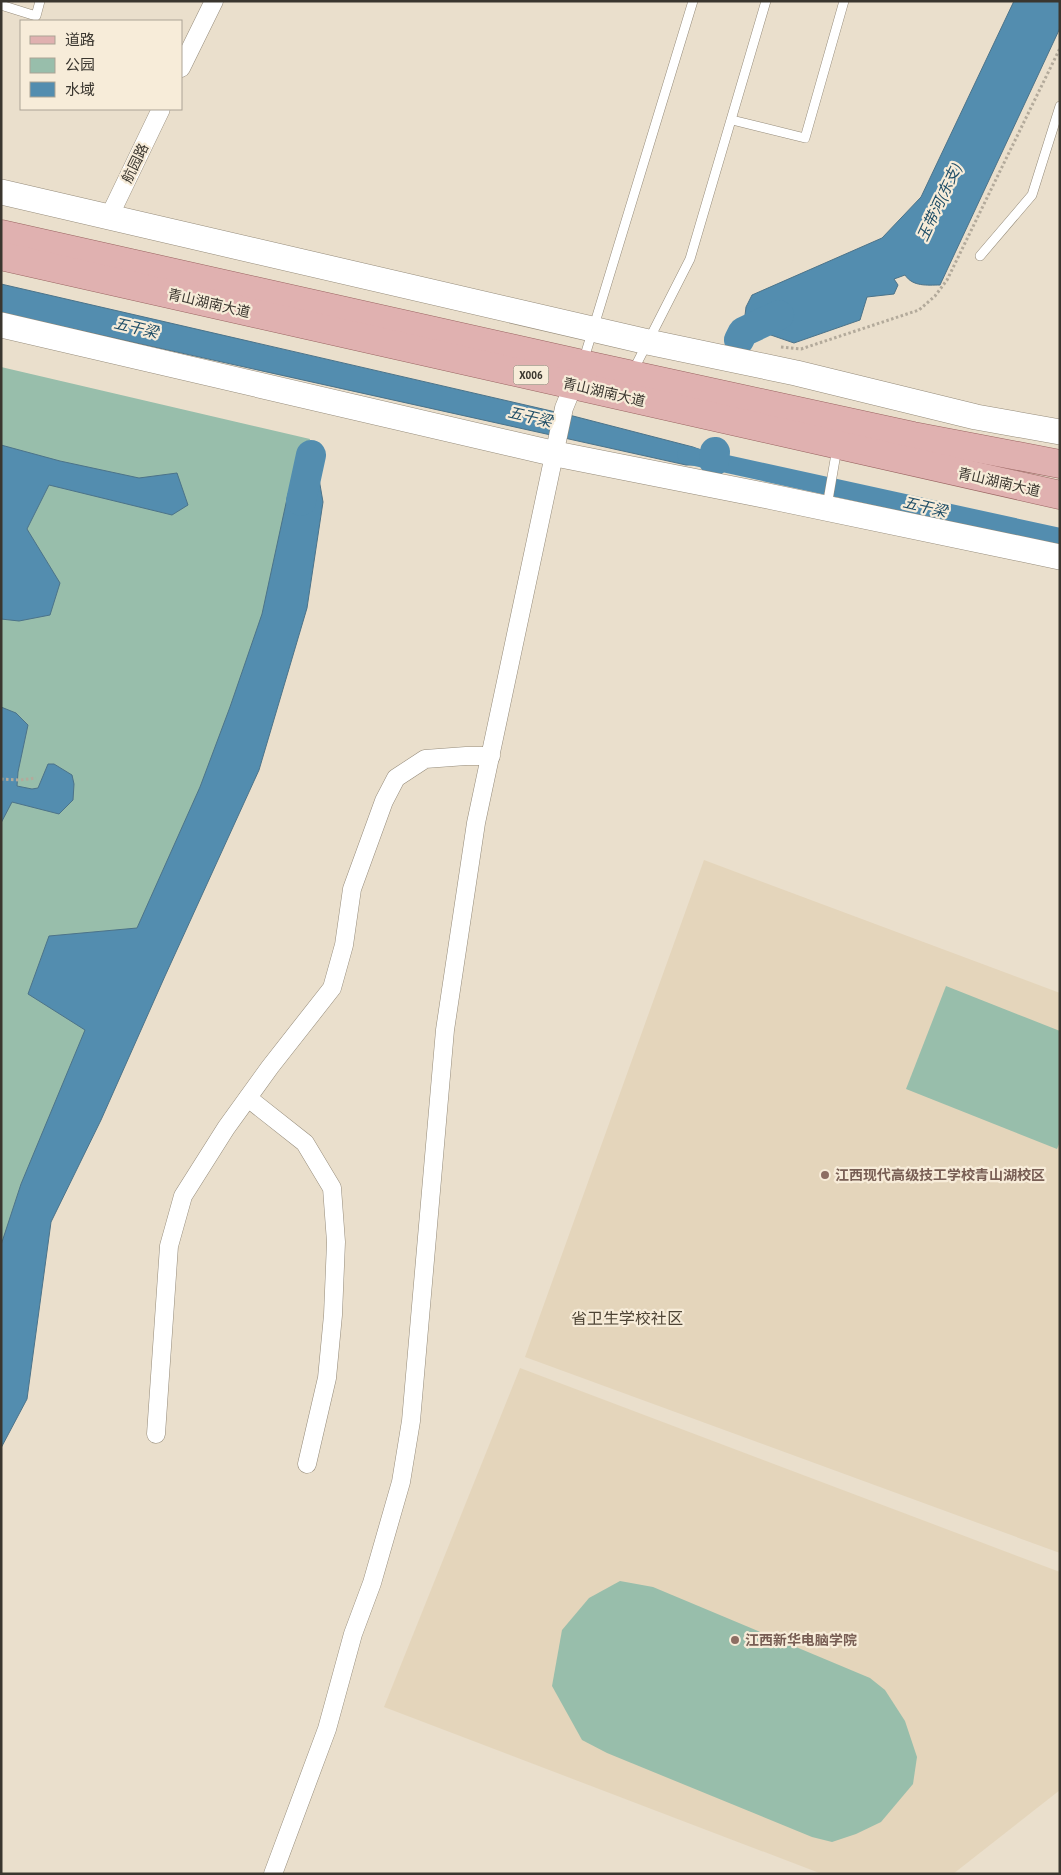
<svg xmlns="http://www.w3.org/2000/svg" width="1061" height="1875" viewBox="0 0 1061 1875" font-family="'PT Sans Narrow','Noto Sans SC',sans-serif">
<style>
.built{fill:#e4d5bb}
.green{fill:#98beab}
.water{fill:#538daf;stroke:#4c7389}
.lines{fill:none;stroke-linecap:round;stroke-linejoin:round}
.canal{stroke:#538daf;stroke-width:18}
.river{stroke:#538daf;stroke-width:30}
.service-casing{stroke:#958b7a;stroke-width:10}
.minor-casing{stroke:#958b7a;stroke-width:19}
.secondary-casing{stroke:#958b7a;stroke-width:26}
.primary-casing{stroke:#996461;stroke-width:29}
.path{stroke:#b3aa9b;stroke-width:3;stroke-dasharray:2.5 2.5;stroke-linecap:butt}
.service{stroke:#fff;stroke-width:9}
.minor{stroke:#fff;stroke-width:18}
.secondary{stroke:#fff;stroke-width:25}
.primary{stroke:#e0b1b0;stroke-width:28}
.education-dot{fill:#8d6e63;stroke:#f7ecd9;stroke-width:2}
.labels{text-anchor:middle;stroke-width:4.5;stroke-linejoin:round;paint-order:stroke}
.shield{fill:#f7ecd9;stroke:#736d62;stroke-width:1}
.shield-label{font-size:12px;font-weight:bold;fill:#3a362f}
.street-label{font-size:14px;fill:#3a362f;stroke:#f7ecd9}
.education-label{font-size:14px;font-weight:bold;fill:#785e54;stroke:#f7ecd9;text-anchor:start}
.water-label{font-size:15px;font-style:italic;fill:#1e4d66;stroke:#f7ecd9}
.quarter-label{font-size:16px;fill:#4e4435;stroke:#f7ecd9}
</style>
<rect width="100%" height="100%" fill="#eadfcc"/>
<!-- built -->
<g class="built">
<polygon points="704,860 1060,993 1060,1553 525,1357"/>
<polygon points="520,1368 1060,1572 1060,1790 953,1874 822,1874 384,1707"/>
</g>
<!-- green -->
<g class="green">
<polygon points="1,367 310,439 251,746 25,1223 1,1388"/>
<polygon points="946,986 1060,1031 1060,1142 1057,1149 906,1089"/>
<polygon points="620,1581 653,1587 870,1678 885,1690 905,1721 917,1757 913,1784 881,1822 856,1834 832,1842 812,1837 607,1753 582,1740 552,1686 562,1630 589,1598"/>
</g>
<!-- water -->
<g class="water">
<path d="M1014,1H1060V28L940,285C927,285 913,287 905,275L894,279L898,285L894,294L867,297L860,320L794,343L765,333L743,332L746,307L752,295L882,238L921,197Z"/>
<polygon points="1,284 573,416 693,447 701,450 708,459 694,465 686,465 1,313"/>
<polygon points="1,445 60,461 139,478 177,473 188,505 172,515 49,485 27,529 60,583 50,615 19,621 1,619"/>
<polygon points="310,460 318,473 323,502 307,608 259,770 165,976 101,1120 51,1222 27,1399 1,1448 1,1245 21,1184 85,1030 28,994 49,936 137,928 200,787 230,707 262,614 288,494 296,469"/>
<polygon points="1,707 16,713 28,725 18,772 17,786 32,789 38,788 48,764 54,764 72,775 74,784 73,800 59,814 12,802 1,823"/>
</g>
<g class="lines">
<!-- canal -->
<polyline class="canal" points="686,455 1060,537"/>
<!-- river -->
<g class="river">
<polyline points="739,340 743,332 779,315"/>
<polyline points="714,461 715,452"/>
<polyline points="301,501 311,455"/>
</g>
<!-- service casing -->
<g class="service-casing">
<g id="service">
<polyline points="1,5 36,16 40,1"/>
<polyline points="732,120 805,138 844,1"/>
<polyline points="980,256 1032,195 1060,106"/>
<polyline points="583,362 693,1"/>
<polyline points="633,371 690,259 766,1"/>
<polyline points="827,506 837,448"/>
</g>
</g>
<!-- minor casing -->
<g class="minor-casing">
<g id="minor">
<polyline points="181,68 214,1"/>
<polyline points="109,217 161,109"/>
<polyline points="248,1098 305,1143 332,1188 336,1242 333,1315 327,1378 307,1464"/>
<polyline points="156,1434 169,1246 183,1196 226,1128 270,1067 332,988 344,945 352,889 384,801 396,778 425,759 466,756 491,756"/>
<polyline points="273,1874 327,1729 353,1634 372,1583 401,1482 411,1421 445,1030 476,823 564,408 577,376"/>
</g>
</g>
<!-- secondary casing -->
<g class="secondary-casing">
<g id="secondary">
<polyline points="1,192 648,342 796,373 976,417 1060,432"/>
<polyline points="1,325 556,454 758,494 1060,557"/>
</g>
</g>
<!-- primary casing -->
<g class="primary-casing">
<g id="primary">
<polyline points="1,234 582,364 913,436 1060,464"/>
<polyline points="1,256 1060,495"/>
</g>
</g>
<!-- path -->
<g class="path">
<polyline points="781,347 801,349 919,310 935,296 947,280 1060,48"/>
<polyline points="1,779 20,780 36,778"/>
</g>
<!-- service -->
<use href="#service" class="service"/>
<!-- minor -->
<use href="#minor" class="minor"/>
<!-- secondary -->
<use href="#secondary" class="secondary"/>
<!-- primary -->
<use href="#primary" class="primary"/>
</g>
<!-- markers -->
<g class="education-dot">
<circle cx="825" cy="1175" r="5"/>
<circle cx="735" cy="1640" r="5"/>
</g>
<g class="labels">
<!-- shield labels -->
<rect class="shield" x="513.5" y="365.5" width="35" height="19" rx="4"/>
<g class="shield-label">
<text x="531" y="379">X006</text>
</g>
<!-- street labels -->
<g class="street-label">
<text transform="translate(135 163) rotate(-64)" y="5">航园路</text>
<text transform="translate(209 303) rotate(13)" y="5">青山湖南大道</text>
<text transform="translate(604 392) rotate(13)" y="5">青山湖南大道</text>
<text transform="translate(999 482) rotate(13)" y="5">青山湖南大道</text>
</g>
<!-- education labels -->
<g class="education-label">
<text x="835" y="1180">江西现代高级技工学校青山湖校区</text>
<text x="745" y="1645">江西新华电脑学院</text>
</g>
<!-- water labels -->
<g class="water-label">
<text transform="translate(939 203) rotate(-65)" y="5">玉带河(东支)</text>
<text transform="translate(136 328) rotate(13)" y="5">五干梁</text>
<text transform="translate(530 417) rotate(13)" y="5">五干梁</text>
<text transform="translate(925 507) rotate(13)" y="5">五干梁</text>
</g>
<!-- quarter labels -->
<g class="quarter-label">
<text x="627" y="1324">省卫生学校社区</text>
</g>
</g>
<!-- border -->
<rect width="1061" height="1875" fill="none" stroke="#3a362f" stroke-width="5"/>
<!-- legend -->
<rect x="20" y="20" width="162" height="90" fill="#f7ecd9" stroke="#aba395"/>
<rect x="30" y="36" width="25" height="8" fill="#e0b1b0" stroke="#aba395"/>
<text x="65" y="45" font-size="15" fill="#3a362f">道路</text>
<rect x="30" y="58" width="25" height="15" fill="#98beab" stroke="#aba395"/>
<text x="65" y="70" font-size="15" fill="#3a362f">公园</text>
<rect x="30" y="82" width="25" height="15" fill="#538daf" stroke="#aba395"/>
<text x="65" y="95" font-size="15" fill="#3a362f">水域</text>
</svg>
